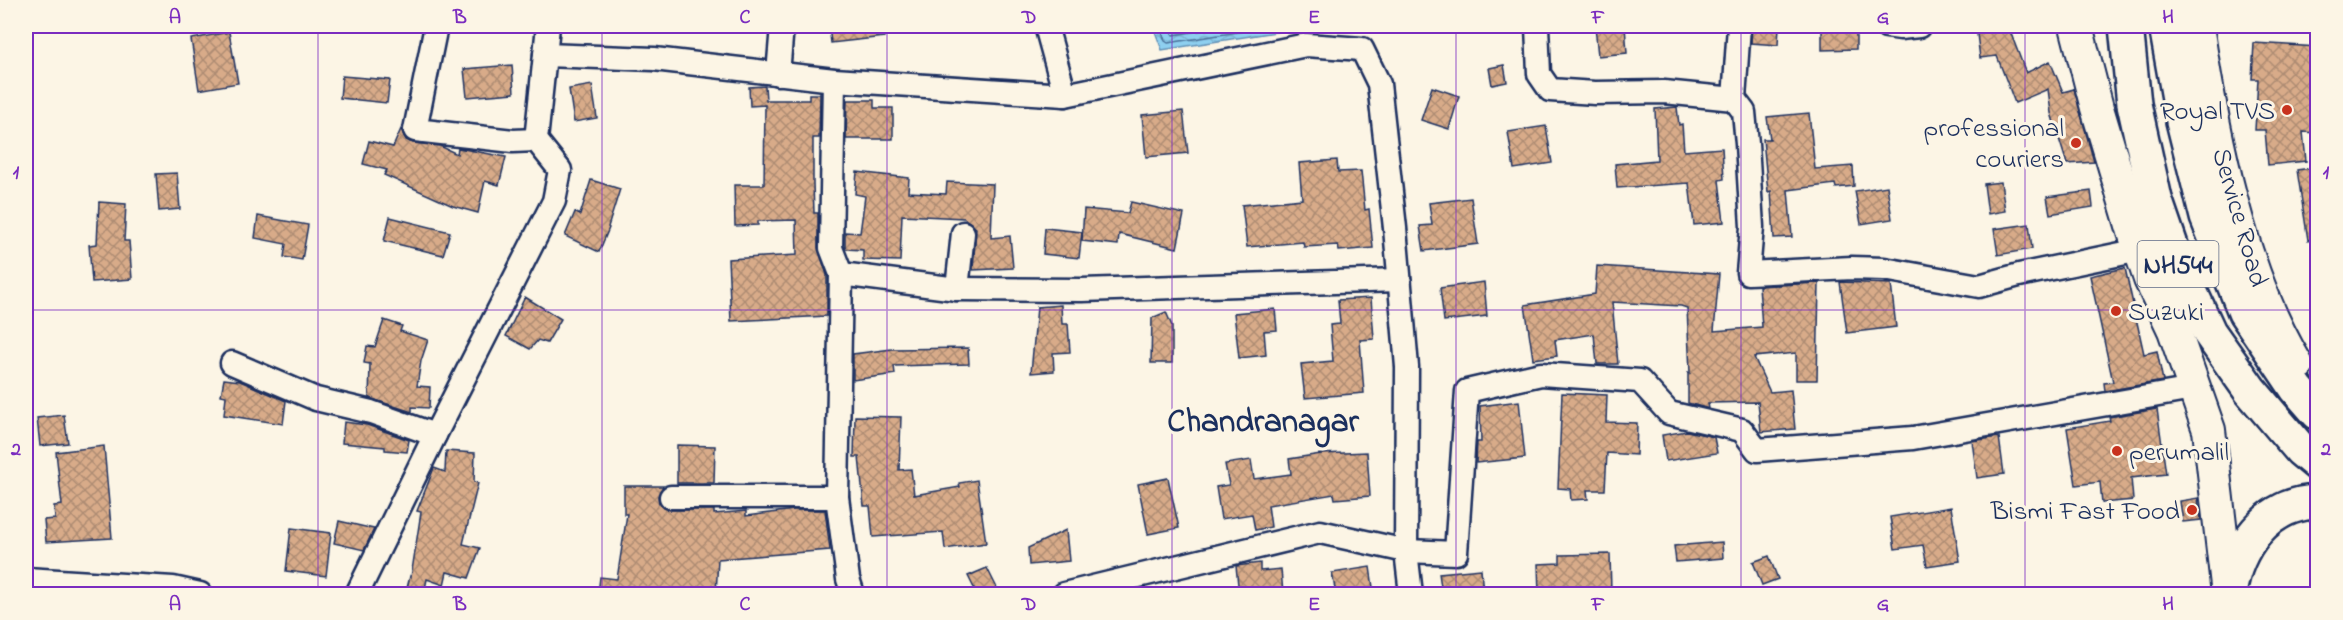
<svg xmlns="http://www.w3.org/2000/svg" width="2343" height="620" viewBox="0 0 2343 620" font-family="'Indie Flower',sans-serif">
<style>
.water{fill:url(#water-waves);stroke:#608fb5;stroke-width:1.5}
.lines{fill:none;stroke-linecap:round;stroke-linejoin:round}
.shore{stroke:#496f98;stroke-width:1.5}
.building{fill:url(#building-cross-hatch);stroke:#1b2f5e;stroke-width:1.5}
.street-casing{stroke:#1b2f5e;stroke-width:27}
.secondary-casing{stroke:#1b2f5e;stroke-width:36}
.highway-casing{stroke:#1b2f5e;stroke-width:38}
.street{stroke:#fcf5e5;stroke-width:22}
.secondary{stroke:#fcf5e5;stroke-width:32}
.highway{stroke:#fcf5e5;stroke-width:33}
.grid{fill:none;stroke:#7b2cbf;stroke-width:1.5;stroke-opacity:0.55}
.poi-dot{fill:#c8321e;stroke:#fcf5e5;stroke-width:2}
.labels{text-anchor:middle;stroke-width:6;stroke-linejoin:round;paint-order:stroke}
.shield{fill:#fcf5e5;stroke:#5e6a86;stroke-width:1.5}
.shield-label{font-size:26px;font-weight:bold;fill:#1b2f5e}
.poi-label{font-size:27px;fill:#1b2f5e;stroke:#fcf5e5;text-anchor:end}
.street-label{font-size:27px;fill:#1b2f5e;stroke:#fcf5e5}
.district-label{font-size:33px;font-weight:bold;fill:#1b2f5e;stroke:#fcf5e5}
.neatline{fill:none;stroke:#7b2cbf;stroke-width:2}
.grid-label{font-size:20px;text-anchor:middle;font-weight:bold;fill:#7b2cbf}
</style>
<defs>
<pattern id="water-waves" width="16" height="10" patternUnits="userSpaceOnUse" patternTransform="scale(1.5)"><rect width="16" height="10" fill="#8ecfef"/><path d="M0 5q4-4 8 0t8 0" fill="none" stroke="#7ab2cf"/></pattern>
<pattern id="building-cross-hatch" width="8" height="8" patternUnits="userSpaceOnUse" patternTransform="scale(1.5)"><rect width="8" height="8" fill="#d8ab89"/><path d="M0 0l8 8M0 8l8-8" fill="none" stroke="#ae8c73"/></pattern>
</defs>
<rect width="100%" height="100%" fill="#fcf5e5"/>
<filter id="ink" filterUnits="userSpaceOnUse"><feTurbulence type="fractalNoise" baseFrequency=".0167" numOctaves="2"/><feDisplacementMap in="SourceGraphic" scale="12" xChannelSelector="R" yChannelSelector="G"/><feConvolveMatrix kernelMatrix="1 2 1 2 8 2 1 2 1" color-interpolation-filters="sRGB"/></filter>
<g filter="url(#ink)">
<!-- water -->
<polygon class="water" points="1153,26 1287,26 1289,30 1162,50"/>
<g class="lines">
<!-- shore -->
<g class="shore">
<polyline points="1160,26 1165,41 1168,43 1276,26"/>
<polyline points="1168,26 1173,35 1230,26"/>
</g>
</g>
<!-- building -->
<g class="building">
<polygon points="829,26 883,26 884,37 831,43"/>
<polygon points="1595,26 1625,26 1627,53 1598,56"/>
<polygon points="1752,26 1779,26 1778,45 1751,43"/>
<polygon points="1976,26 2008,26 2026,73 2050,61 2063,92 2074,89 2094,162 2067,164 2051,113 2048,89 2015,103 1997,56 1980,58"/>
<polygon points="1856,27 1856,49 1822,50 1822,28"/>
<polygon points="229,32 238,83 199,90 191,39"/>
<polygon points="2254,43 2318,47 2318,133 2303,132 2306,161 2268,165 2265,130 2255,130 2258,79 2252,79"/>
<polygon points="512,65 514,93 467,97 464,69"/>
<polygon points="1504,65 1507,82 1492,85 1489,68"/>
<polygon points="342,76 390,80 387,103 340,98"/>
<polygon points="592,85 597,118 574,122 569,89"/>
<polygon points="765,86 766,100 809,100 809,94 820,94 819,138 813,138 813,183 814,213 818,213 818,248 827,275 827,316 731,321 728,259 797,255 796,220 758,221 758,225 735,226 734,185 764,185 765,105 750,106 749,87"/>
<polygon points="1432,87 1459,96 1449,129 1421,120"/>
<polygon points="847,100 874,100 874,108 893,108 893,139 846,139"/>
<polygon points="1677,107 1679,125 1682,124 1684,151 1722,148 1724,179 1719,180 1724,222 1694,225 1689,183 1617,188 1615,164 1657,160 1655,109"/>
<polygon points="1183,111 1188,153 1146,157 1142,115"/>
<polygon points="1809,113 1815,169 1853,166 1854,186 1836,188 1835,184 1788,190 1792,237 1774,238 1771,191 1768,192 1763,139 1770,139 1767,117"/>
<polygon points="1546,126 1552,163 1514,169 1508,132"/>
<polygon points="401,129 406,140 413,143 440,146 457,154 458,148 506,157 499,185 485,181 478,213 453,206 384,175 387,170 363,164 369,141 393,147"/>
<polygon points="1337,160 1338,172 1361,171 1365,210 1369,209 1373,248 1339,251 1338,245 1304,247 1303,242 1247,247 1242,205 1302,199 1299,163"/>
<polygon points="2318,167 2318,239 2308,240 2297,170"/>
<polygon points="857,172 909,178 908,192 946,194 947,182 993,184 991,238 1010,236 1013,268 973,270 976,228 964,218 902,215 900,261 863,260 863,250 846,249 845,246 845,232 860,233 865,196 855,194"/>
<polygon points="177,173 180,209 159,211 156,174"/>
<polygon points="591,180 620,189 608,227 609,228 599,252 565,236 575,212 580,215"/>
<polygon points="2001,182 2005,211 1988,214 1984,184"/>
<polygon points="1887,186 1892,219 1861,224 1855,191"/>
<polygon points="2091,191 2093,207 2050,214 2047,197"/>
<polygon points="1471,198 1478,244 1424,251 1420,226 1432,225 1429,203"/>
<polygon points="99,202 126,204 124,241 129,241 132,279 92,282 89,245 97,244"/>
<polygon points="1131,202 1184,214 1177,248 1119,234 1118,245 1082,241 1084,209 1128,213"/>
<polygon points="258,216 308,225 302,260 284,257 286,244 255,238"/>
<polygon points="390,217 450,232 443,255 384,241"/>
<polygon points="2029,224 2032,249 1998,255 1994,229"/>
<polygon points="1045,228 1082,232 1079,258 1043,254"/>
<polygon points="1597,266 1719,274 1714,331 1762,327 1759,286 1819,283 1817,380 1796,380 1796,353 1754,357 1770,392 1791,390 1795,429 1761,432 1758,402 1708,403 1709,409 1688,403 1688,373 1690,373 1687,308 1681,306 1612,302 1618,364 1597,364 1594,334 1555,340 1557,356 1533,359 1525,305 1595,294"/>
<polygon points="2125,268 2144,354 2157,351 2163,381 2105,391 2104,383 2113,382 2090,276"/>
<polygon points="1484,282 1487,316 1444,321 1440,288"/>
<polygon points="1840,282 1891,284 1896,327 1847,333"/>
<polygon points="525,297 561,319 547,343 538,340 530,349 506,336"/>
<polygon points="1371,298 1374,339 1360,340 1364,393 1305,398 1301,364 1333,361 1330,325 1340,324 1338,300"/>
<polygon points="1061,305 1062,324 1068,324 1070,352 1053,353 1054,371 1031,373 1037,307"/>
<polygon points="1275,309 1277,330 1264,331 1266,355 1239,358 1234,313"/>
<polygon points="1166,312 1172,326 1172,363 1151,363 1152,318"/>
<polygon points="384,320 402,326 400,331 428,340 421,361 417,386 430,387 429,408 412,407 412,412 369,398 370,364 364,363 367,346 375,347"/>
<polygon points="968,348 969,364 894,366 895,374 853,380 853,354 892,349"/>
<polygon points="224,379 240,381 286,401 283,424 224,415 226,396 221,395"/>
<polygon points="1562,393 1607,395 1606,422 1637,423 1636,455 1607,453 1605,490 1587,490 1588,499 1571,500 1570,489 1558,488"/>
<polygon points="1519,401 1525,458 1476,463 1477,442 1481,442 1480,406"/>
<polygon points="2157,409 2166,474 2131,478 2133,500 2102,503 2100,482 2076,485 2067,428 2110,421 2109,417"/>
<polygon points="64,415 68,443 40,446 37,418"/>
<polygon points="855,416 901,417 899,470 911,469 914,495 960,487 959,483 977,480 986,543 945,549 943,532 873,537 870,506 864,506 859,457 854,457"/>
<polygon points="344,422 367,425 409,440 407,452 385,450 385,447 342,443"/>
<polygon points="1687,431 1714,437 1717,453 1666,461 1662,435"/>
<polygon points="1999,437 2004,474 1977,478 1972,441"/>
<polygon points="677,445 715,446 714,483 677,483"/>
<polygon points="104,446 112,538 46,542 44,520 55,519 54,506 62,505 56,452"/>
<polygon points="446,451 475,453 474,482 478,483 463,544 480,548 469,578 447,572 444,585 427,579 424,594 406,592 410,576 411,577 421,512 417,511 434,468 445,472"/>
<polygon points="1367,452 1370,496 1335,499 1334,494 1268,505 1271,527 1255,530 1252,514 1221,519 1216,487 1229,485 1225,464 1251,460 1254,479 1291,474 1289,459 1321,454"/>
<polygon points="1168,478 1179,528 1148,534 1138,484"/>
<polygon points="624,486 663,486 658,496 659,503 664,508 671,510 714,510 714,514 746,511 746,516 794,510 825,510 830,550 718,559 716,594 598,594 600,577 617,579 627,514 624,514"/>
<polygon points="2198,498 2201,520 2183,522 2180,501"/>
<polygon points="1951,507 1960,561 1927,566 1923,545 1895,549 1890,517"/>
<polygon points="339,521 374,529 364,550 334,543"/>
<polygon points="291,528 331,533 326,576 286,571"/>
<polygon points="1066,530 1069,561 1029,565 1028,548"/>
<polygon points="1722,542 1723,558 1676,562 1674,546"/>
<polygon points="1610,554 1611,592 1539,594 1538,564 1560,563 1560,555"/>
<polygon points="1769,556 1778,579 1762,585 1753,562"/>
<polygon points="1260,563 1260,571 1281,569 1283,594 1239,594 1236,566"/>
<polygon points="1370,567 1374,594 1336,594 1332,573"/>
<polygon points="987,568 1000,594 977,594 968,576"/>
<polygon points="1481,569 1483,594 1442,594 1439,573"/>
</g>
<g class="lines">
<!-- street casing -->
<g class="street-casing">
<g id="street">
<polyline points="436,26 415,130 513,141 536,140"/>
<polyline points="1046,26 1065,95 1306,45 1362,49 1379,84 1395,228 1407,367 1406,551 1411,594"/>
<polyline points="1537,26 1539,74 1550,90 1595,93 1664,92 1734,99 1744,112 1747,144 1752,227 1748,273 1852,268 1884,269 1979,286 2019,275 2140,250"/>
<polyline points="1886,26 1900,28 1919,26"/>
<polyline points="545,55 654,59 834,80 1065,95"/>
<polyline points="778,74 782,26"/>
<polyline points="834,80 831,248 841,274"/>
<polyline points="1734,99 1739,26"/>
<polyline points="957,289 1082,290 1399,280"/>
<polyline points="232,363 316,399 371,412 435,435"/>
<polyline points="671,497 837,497"/>
<polyline points="26,579 173,588 200,594"/>
<polyline points="357,594 435,435 554,201 560,170 536,140 548,26"/>
<polyline points="853,594 848,579 837,497 841,274 957,289 963,233"/>
<polyline points="1064,594 1320,532 1406,551 1456,553 1467,391 1541,374 1640,381 1669,413 1742,430 1757,450 1913,438 2193,389"/>
</g>
</g>
<!-- secondary casing -->
<g class="secondary-casing">
<g id="secondary">
<polyline points="2076,26 2097,108 2134,232 2150,279 2174,330 2209,430 2228,594"/>
<path d="M2197,26C2213,134 2240,272 2297,365"/>
</g>
</g>
<!-- highway casing -->
<g class="highway-casing">
<g id="highway">
<polyline points="2126,26 2134,104 2155,199 2177,263 2209,332 2250,390 2301,450 2318,464"/>
<polyline points="2166,26 2183,121 2207,217 2245,312 2297,389 2318,413"/>
<path d="M2229,594C2236,548 2266,503 2318,502"/>
</g>
</g>
<!-- street -->
<use href="#street" class="street"/>
<!-- secondary -->
<use href="#secondary" class="secondary"/>
<!-- highway -->
<use href="#highway" class="highway"/>
</g>
</g>
<!-- grid -->
<path class="grid" d="M318,26V594M602,26V594M887,26V594M1172,26V594M1456,26V594M1741,26V594M2025,26V594M26,310H2318"/>
<!-- markers -->
<g class="poi-dot">
<circle cx="2287" cy="110" r="6"/>
<circle cx="2076" cy="143" r="6"/>
<circle cx="2116" cy="311" r="6"/>
<circle cx="2117" cy="451" r="6"/>
<circle cx="2192" cy="510" r="6"/>
</g>
<g class="labels">
<!-- shield labels -->
<rect class="shield" x="2137.5" y="241" width="81" height="46" rx="4.5"/>
<g class="shield-label">
<text x="2178" y="273">NH544</text>
</g>
<!-- poi labels -->
<g class="poi-label">
<text x="2275" y="119">Royal TVS</text>
<text x="2064" y="136">professional<tspan x="2064" dy="31">couriers</tspan></text>
<text x="2128" y="320" text-anchor="start">Suzuki</text>
<text x="2129" y="460" text-anchor="start">perumalil</text>
<text x="2180" y="519">Bismi Fast Food</text>
</g>
<!-- street labels -->
<g class="street-label">
<text transform="translate(2241 217) rotate(74)" y="9">Service Road</text>
</g>
<!-- district labels -->
<g class="district-label">
<text x="1263" y="431">Chandranagar</text>
</g>
</g>
<!-- margin -->
<rect width="2343" height="620" fill="none" stroke="#fcf5e5" stroke-width="66"/>
<rect x="33" y="33" width="2277" height="554" class="neatline"/>
<g class="grid-label">
<text x="175" y="23">A</text>
<text x="460" y="23">B</text>
<text x="745" y="23">C</text>
<text x="1029" y="23">D</text>
<text x="1314" y="23">E</text>
<text x="1598" y="23">F</text>
<text x="1883" y="23">G</text>
<text x="2168" y="23">H</text>
<text x="16" y="178">1</text>
<text x="2326" y="178">1</text>
<text x="16" y="455">2</text>
<text x="2326" y="455">2</text>
<text x="175" y="610">A</text>
<text x="460" y="610">B</text>
<text x="745" y="610">C</text>
<text x="1029" y="610">D</text>
<text x="1314" y="610">E</text>
<text x="1598" y="610">F</text>
<text x="1883" y="610">G</text>
<text x="2168" y="610">H</text>
</g>
</svg>
